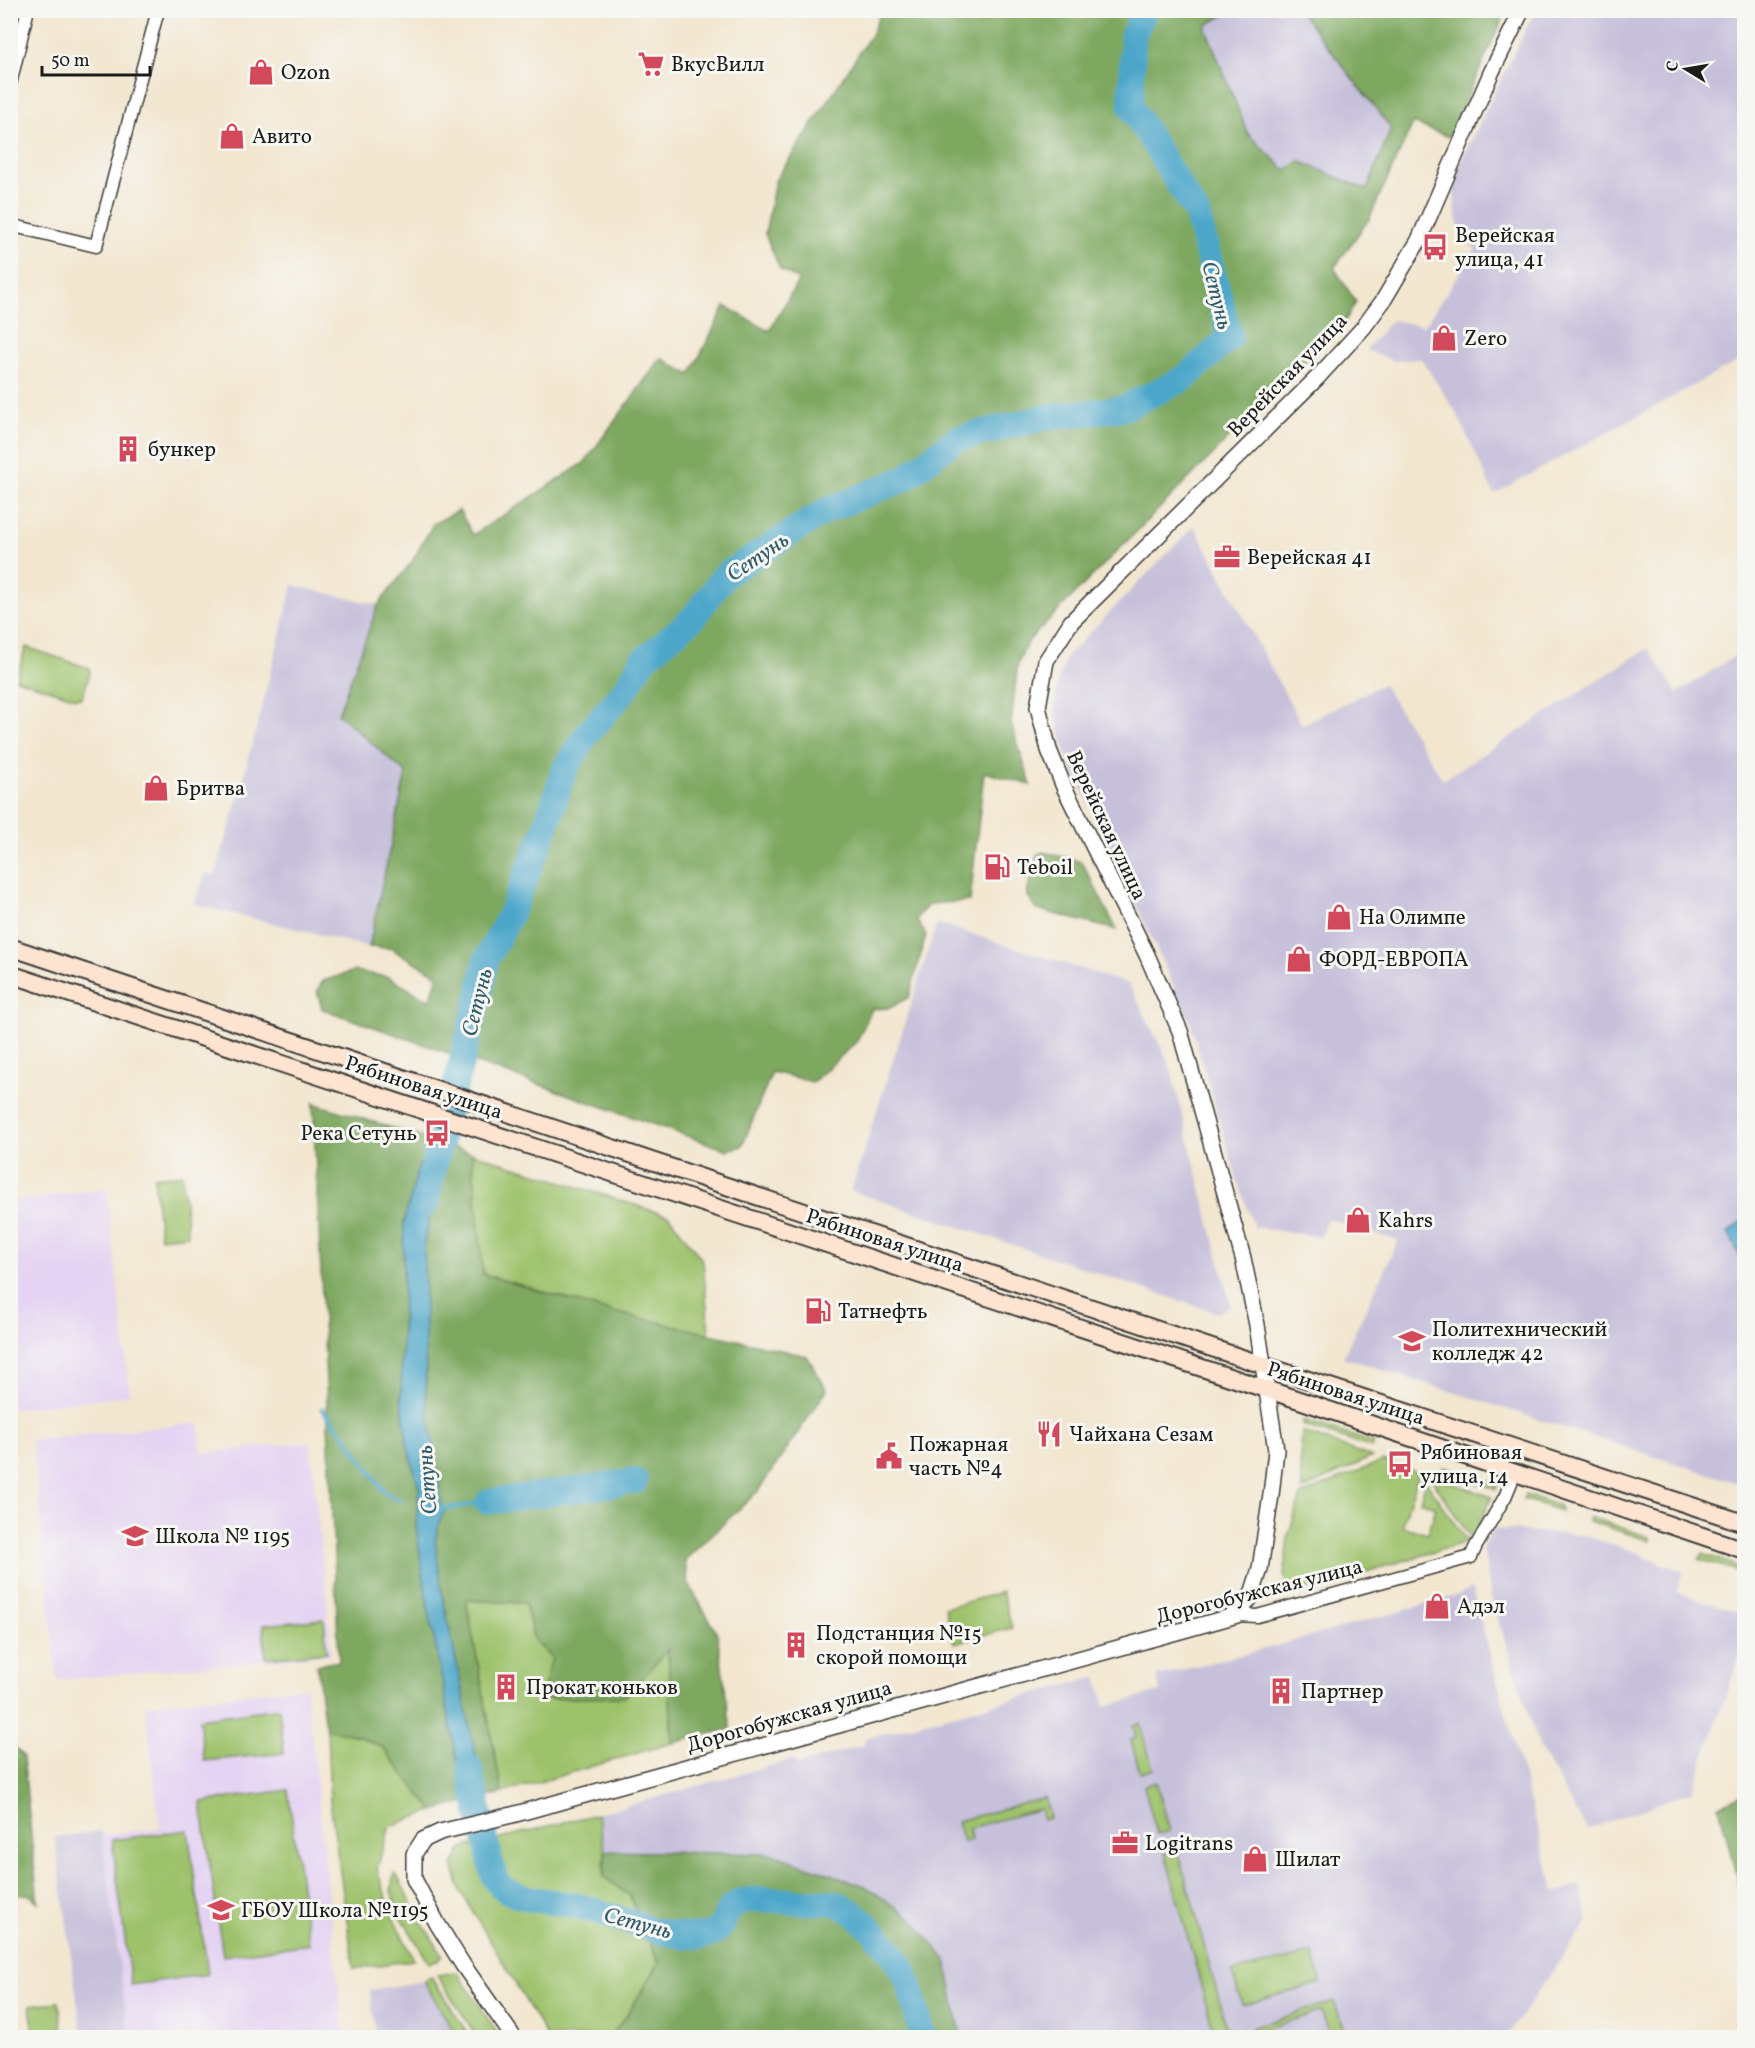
<svg xmlns="http://www.w3.org/2000/svg" width="1755" height="2048" viewBox="0 0 1755 2048" font-family="Vollkorn,serif">
<style>
.built{fill:#e4d3f2}
.industrial{fill:#c6c0da}
.green{fill:#9ec26c;stroke:#5d6f44;stroke-width:1.5}
.forest{fill:#7ea860;stroke:#4d623e;stroke-width:1.5;fill-rule:evenodd}
.water{fill:#4ca6c9;stroke:#346172;stroke-width:1.5}
.lines{fill:none;stroke-linecap:round;stroke-linejoin:round}
.stream{stroke:#4ca6c9;stroke-width:4.5}
.river{stroke:#4ca6c9;stroke-width:26}
.minor-casing{stroke:#3c3a37;stroke-width:15}
.tertiary-casing{stroke:#3c3a37;stroke-width:18}
.secondary-casing{stroke:#3c3a37;stroke-width:20}
.minor{stroke:#fff;stroke-width:12}
.tertiary{stroke:#fff;stroke-width:15}
.secondary{stroke:#fde4d0;stroke-width:16}
.labels{text-anchor:middle;stroke-width:6;stroke-linejoin:round;paint-order:stroke}
.poi-label{font-size:21px;fill:#1c1c1c;stroke:#f6f6f2;text-anchor:start}
.street-label{font-size:21px;fill:#1c1c1c;stroke:#f6f6f2}
.water-label{font-size:22px;font-style:italic;fill:#325a6a;stroke:#f6f6f2}
</style>
<rect width="100%" height="100%" fill="#f6f6f2"/>
<filter id="ink" filterUnits="userSpaceOnUse"><feTurbulence type="fractalNoise" baseFrequency=".0167" numOctaves="2"/><feDisplacementMap in="SourceGraphic" scale="12" xChannelSelector="R" yChannelSelector="G"/><feConvolveMatrix kernelMatrix="1 2 1 2 8 2 1 2 1" color-interpolation-filters="sRGB"/></filter>
<filter id="wash" filterUnits="userSpaceOnUse"><feTurbulence type="fractalNoise" baseFrequency=".008" numOctaves="4" result="noise"/><feDisplacementMap in="SourceGraphic" scale="24" xChannelSelector="R" yChannelSelector="G"/><feGaussianBlur stdDeviation="1.35" result="paint"/><feColorMatrix in="noise" values="0 0 0 0 0 0 0 0 0 0 0 0 0 0 0 0 0 1.4 0 .05"/><feComposite in="paint" operator="in"/></filter>
<g filter="url(#wash)">
<rect width="100%" height="100%" fill="#f2e6cf"/>
<!-- built -->
<g class="built">
<polygon points="107,1189 130,1395 11,1409 11,1201"/>
<polygon points="199,1423 202,1453 310,1442 332,1654 57,1680 32,1440"/>
<polygon points="306,1687 344,2037 129,2037 102,1835 160,1828 145,1705"/>
</g>
<!-- industrial -->
<g class="industrial">
<polygon points="1535,10 1744,11 1744,358 1494,494 1456,412 1421,359 1394,361 1366,350 1392,320 1424,326 1476,249 1462,238 1456,217 1454,190 1460,163"/>
<polygon points="1231,11 1300,11 1391,128 1367,190 1299,161 1286,171 1248,134 1204,26"/>
<polygon points="1194,526 1302,725 1383,684 1443,780 1648,648 1677,693 1744,650 1744,1485 1343,1357 1398,1241 1327,1218 1321,1237 1254,1227 1236,1176 1190,1021 1067,756 1055,715 1055,695 1059,678 1067,656"/>
<polygon points="293,585 378,605 338,714 406,772 369,947 194,904 206,873 215,875 238,799"/>
<polygon points="937,923 1129,984 1169,1063 1231,1306 1217,1313 851,1191"/>
<polygon points="1493,1529 1583,1535 1640,1553 1645,1558 1683,1571 1676,1592 1744,1614 1744,1644 1692,1791 1587,1830 1540,1749 1491,1598 1483,1547"/>
<polygon points="1472,1589 1555,1892 1581,1886 1588,1921 1509,2033 1494,2037 961,2037 945,1960 911,1917 865,1886 772,1854 605,1851 597,1814 794,1759 796,1765 864,1745 865,1738 1097,1677 1105,1706 1160,1692 1157,1676 1269,1648 1455,1596"/>
<polygon points="101,1831 102,1835 129,2037 82,2037 55,1837"/>
<polygon points="424,1981 458,2037 376,2037 370,1990"/>
</g>
<!-- green -->
<g class="green">
<polygon points="26,647 89,668 90,673 83,695 81,698 76,698 16,679"/>
<polygon points="472,1153 669,1216 703,1261 709,1334 600,1309 483,1274"/>
<polygon points="182,1174 188,1235 160,1238 154,1177"/>
<polygon points="1304,1420 1374,1443 1372,1448 1302,1425"/>
<polygon points="1302,1432 1372,1457 1302,1490 1300,1458"/>
<polygon points="1382,1461 1419,1473 1402,1526 1428,1534 1436,1507 1420,1501 1426,1481 1467,1542 1288,1595 1284,1575 1288,1537 1301,1495"/>
<polygon points="1443,1467 1498,1484 1496,1489 1441,1472"/>
<polygon points="1429,1475 1492,1497 1472,1540"/>
<polygon points="1525,1495 1558,1505 1561,1511 1523,1499"/>
<polygon points="1589,1517 1650,1537 1650,1541 1588,1521"/>
<polygon points="1703,1554 1744,1568 1744,1573 1699,1559"/>
<polygon points="1002,1592 1012,1628 954,1643 945,1608"/>
<polygon points="466,1600 525,1603 534,1640 553,1658 541,1699 668,1649 672,1743 502,1793"/>
<polygon points="324,1619 327,1652 266,1658 263,1625"/>
<polygon points="279,1708 284,1753 204,1761 199,1719"/>
<polygon points="1140,1724 1153,1769 1140,1773 1131,1740 1136,1738 1133,1726"/>
<polygon points="327,1729 359,1736 382,1747 433,1811 390,1826 377,1869 390,1910 414,1960 354,1969 330,1802"/>
<polygon points="1156,1782 1170,1831 1157,1834 1144,1786"/>
<polygon points="288,1790 309,1944 223,1956 201,1802"/>
<polygon points="1045,1798 1050,1818 1043,1820 1040,1809 969,1828 971,1840 963,1842 957,1821"/>
<polygon points="597,1814 605,1851 604,1877 630,1896 659,1964 625,2018 609,2037 547,2037 460,1890 453,1865 462,1848"/>
<polygon points="188,1830 208,1974 131,1985 112,1840"/>
<polygon points="1178,1850 1229,2037 1215,2037 1165,1853"/>
<polygon points="394,1873 396,1874 420,1919 443,1956 437,1961 429,1963 398,1912 391,1891"/>
<polygon points="1313,1953 1321,1983 1242,2005 1232,1972"/>
<polygon points="457,1972 500,2037 477,2037 437,1975"/>
<polygon points="431,1976 470,2037 457,2037 424,1981"/>
<polygon points="1334,2001 1346,2037 1332,2037 1321,2011 1253,2033 1251,2028"/>
<polygon points="59,2002 63,2037 34,2037 30,2005"/>
</g>
<!-- forest -->
<g class="forest">
<polygon points="1499,10 1505,14 1449,137 1413,123 1369,219 1334,268 1356,302 1345,321 1030,639 1018,662 1011,724 1031,785 984,772 970,901 929,904 916,919 926,935 909,997 890,1008 872,1009 857,1041 813,1082 772,1072 742,1146 727,1150 322,1009 317,991 323,981 354,971 388,977 430,1001 438,975 390,948 369,947 406,773 338,714 378,605 411,563 433,524 459,510 473,535 584,463 661,358 690,375 725,306 769,331 799,280 780,269 765,234 775,181 871,35 881,11 1231,11 1205,26 1248,134 1286,171 1299,161 1367,190 1391,128 1300,11"/>
<polygon points="1043,852 1082,862 1117,930 1035,909 1027,894 1037,855"/>
<path d="M313,1103L472,1153L483,1274L600,1309L807,1356L827,1390L758,1491L685,1560L688,1583L717,1633L731,1729L672,1743L668,1649L625,1697L541,1699L552,1658L534,1640L525,1603L466,1600L502,1793L433,1811L382,1747L359,1736L327,1729L324,1721L317,1665L339,1661ZM419,1165L440,1171L424,1243L426,1396L442,1507L435,1541L442,1592L478,1768L487,1796L467,1801L456,1753L427,1601L416,1526L419,1488L407,1443L401,1396L404,1222Z"/>
<polygon points="15,1748 23,1756 38,1902 28,1894 11,1896 10,1753"/>
<polygon points="1744,1794 1744,1909 1719,1806"/>
<polygon points="605,1851 772,1854 865,1886 911,1917 946,1960 961,2037 609,2037 625,2018 659,1963 630,1896 604,1877"/>
</g>
<!-- water -->
<g class="water">
<polygon points="419,1164 440,1171 424,1243 426,1396 442,1507 445,1511 441,1517 435,1541 442,1592 478,1768 487,1796 468,1801 456,1753 427,1601 416,1526 419,1488 407,1443 401,1397 404,1222"/>
<polygon points="1744,1219 1744,1264 1728,1233"/>
</g>
<g class="lines">
<!-- stream -->
<g class="stream">
<polyline points="322,1409 345,1436 386,1494 400,1500"/>
<polyline points="437,1510 488,1502"/>
</g>
<!-- river -->
<g class="river">
<polyline points="426,1203 434,1165 479,996 486,960 511,913 544,832 564,771 587,734 626,689 642,661 692,619 724,576 825,511 904,479 956,439 1047,417 1124,408 1185,378 1230,337 1197,214 1131,107 1133,35 1145,10"/>
<polyline points="488,1502 635,1481"/>
<path d="M469,1767L494,1877C499,1884 502,1889 510,1892C534,1903 561,1901 586,1908C622,1918 671,1942 709,1935C727,1931 722,1906 743,1901C762,1897 782,1901 802,1902C812,1903 823,1901 833,1903C856,1907 894,1951 904,1972C911,1987 919,2021 923,2038"/>
</g>
</g>
</g>
<g filter="url(#ink)">
<g class="lines">
<!-- minor casing -->
<g class="minor-casing">
<g id="minor">
<polyline points="10,84 27,13 25,10"/>
<polyline points="10,225 96,246 158,10"/>
<polyline points="1237,1615 1257,1616 1471,1557 1476,1546 1505,1497 1515,1473"/>
</g>
</g>
<!-- tertiary casing -->
<g class="tertiary-casing">
<polyline id="tertiary" points="514,2038 463,1965 437,1923 414,1879 414,1854 423,1840 440,1832 512,1815 1180,1631 1237,1615 1251,1597 1260,1569 1271,1495 1276,1450 1257,1325 1243,1258 1180,1031 1147,955 1064,787 1049,750 1038,707 1046,661 1071,622 1317,378 1363,328 1383,301 1419,240 1491,73 1522,10"/>
</g>
<!-- secondary casing -->
<g class="secondary-casing">
<g id="secondary">
<polyline points="10,947 1263,1365 1744,1523"/>
<polyline points="10,974 1302,1401 1744,1550"/>
</g>
</g>
<!-- minor -->
<use href="#minor" class="minor"/>
<!-- tertiary -->
<use href="#tertiary" class="tertiary"/>
<!-- secondary -->
<use href="#secondary" class="secondary"/>
</g>
</g>
<!-- icons -->
<defs>
<g id="supermarket-bare" transform="scale(2.07)"><path d="M-6-5.5h2.5l.6 2H6L4.5 2H-2.5L-4.4-4H-6ZM-1.5 3.2a1.3 1.3 0 1 0 .1 0ZM3 3.2a1.3 1.3 0 1 0 .1 0Z" fill="#d1495b" stroke="#f6f6f2" stroke-width="2.5" paint-order="stroke"/></g>
<g id="shop-bare" transform="scale(2.07)"><path d="M-5-2.5h2.3a2.7 3.5 0 0 1 5.4 0H5L5.5 6h-11ZM-1.5-2.5h3a1.5 2.3 0 0 0-3 0Z" fill="#d1495b" stroke="#f6f6f2" stroke-width="2.5" paint-order="stroke"/></g>
<g id="bus-bare" transform="scale(2.07)"><path d="M-5-6H5V4H4V6H2V4H-2V6H-4V4H-5ZM-3.5-4V0h7V-4ZM-3.5 1.2v1.5H-2V1.2ZM2 1.2v1.5H3.5V1.2Z" fill="#d1495b" stroke="#f6f6f2" stroke-width="2.5" paint-order="stroke"/></g>
<g id="building-bare" transform="scale(2.07)"><path d="M-4-6H4V6H1V3H-1V6H-4ZM-2.5-4.3h1.7v1.8h-1.7ZM.8-4.3h1.7v1.8H.8ZM-2.5-1h1.7V.8h-1.7ZM.8-1h1.7V.8H.8Z" fill="#d1495b" stroke="#f6f6f2" stroke-width="2.5" paint-order="stroke"/></g>
<g id="office-bare" transform="scale(2.07)"><path d="M-6-3h4V-5.5h4V-3h4V5H-6ZM-1-4.5V-3h2v-1.5ZM-6 0V1H6V0Z" fill="#d1495b" stroke="#f6f6f2" stroke-width="2.5" paint-order="stroke"/></g>
<g id="fuel-bare" transform="scale(2.07)"><path d="M-5.5-6h7V0h2V4h1.3V-2.5L3-4.5l.8-.8L6-3V5H2.5V1h-1V6h-7ZM-4.2-4.7v3.2H.2V-4.7Z" fill="#d1495b" stroke="#f6f6f2" stroke-width="2.5" paint-order="stroke"/></g>
<g id="university-bare" transform="scale(2.07)"><path d="M0-5L7-2L0 1L-7-2ZM-4 1L0 2.5L4 1V4Q0 6-4 4Z" fill="#d1495b" stroke="#f6f6f2" stroke-width="2.5" paint-order="stroke"/></g>
<g id="restaurant-bare" transform="scale(2.07)"><path d="M-5-6h1v4h1v-4h1v4h1v-4h1v5L-1.5 .5V6h-2V.5L-5-1ZM5-6V6H3V1.5H1.5Q1.5-4 5-6Z" fill="#d1495b" stroke="#f6f6f2" stroke-width="2.5" paint-order="stroke"/></g>
<g id="civic-bare" transform="scale(2.07)"><path d="M-.6-6.5H3V-4.5H.6V-3L4-1V1h2V6H-6V1h2V-1L-.6-3ZM-1.2 2.5V6h2.4V2.5Z" fill="#d1495b" stroke="#f6f6f2" stroke-width="2.5" paint-order="stroke"/></g>
<g id="school-bare" transform="scale(2.07)"><path d="M0-5L7-2L0 1L-7-2ZM-4 1L0 2.5L4 1V4Q0 6-4 4Z" fill="#d1495b" stroke="#f6f6f2" stroke-width="2.5" paint-order="stroke"/></g>
</defs>
<g fill-rule="evenodd">
<use href="#supermarket-bare" x="651" y="64"/>
<use href="#shop-bare" x="261" y="72"/>
<use href="#shop-bare" x="232" y="136"/>
<use href="#bus-bare" x="1435" y="247"/>
<use href="#shop-bare" x="1444" y="338"/>
<use href="#building-bare" x="128" y="449"/>
<use href="#office-bare" x="1227" y="557"/>
<use href="#shop-bare" x="156" y="788"/>
<use href="#fuel-bare" x="997" y="867"/>
<use href="#shop-bare" x="1339" y="917"/>
<use href="#shop-bare" x="1299" y="959"/>
<use href="#bus-bare" x="437" y="1133"/>
<use href="#shop-bare" x="1358" y="1220"/>
<use href="#fuel-bare" x="818" y="1311"/>
<use href="#university-bare" x="1412" y="1341"/>
<use href="#restaurant-bare" x="1049" y="1434"/>
<use href="#civic-bare" x="889" y="1456"/>
<use href="#bus-bare" x="1400" y="1464"/>
<use href="#school-bare" x="135" y="1536"/>
<use href="#shop-bare" x="1437" y="1606"/>
<use href="#building-bare" x="796" y="1645"/>
<use href="#building-bare" x="506" y="1687"/>
<use href="#building-bare" x="1281" y="1691"/>
<use href="#office-bare" x="1125" y="1843"/>
<use href="#shop-bare" x="1255" y="1859"/>
<use href="#school-bare" x="221" y="1910"/>
</g>
<g class="labels">
<!-- poi labels -->
<g class="poi-label">
<text x="671" y="71">ВкусВилл</text>
<text x="281" y="79">Ozon</text>
<text x="252" y="143">Авито</text>
<text x="1455" y="242">Верейская<tspan x="1455" dy="24">улица, 41</tspan></text>
<text x="1464" y="345">Zero</text>
<text x="148" y="456">бункер</text>
<text x="1247" y="564">Верейская 41</text>
<text x="176" y="795">Бритва</text>
<text x="1017" y="874">Teboil</text>
<text x="1359" y="924">На Олимпе</text>
<text x="1319" y="966">ФОРД-ЕВРОПА</text>
<text x="417" y="1140" text-anchor="end">Река Сетунь</text>
<text x="1378" y="1227">Kahrs</text>
<text x="838" y="1318">Татнефть</text>
<text x="1432" y="1336">Политехнический<tspan x="1432" dy="24">колледж 42</tspan></text>
<text x="1069" y="1441">Чайхана Сезам</text>
<text x="909" y="1451">Пожарная<tspan x="909" dy="24">часть №4</tspan></text>
<text x="1420" y="1459">Рябиновая<tspan x="1420" dy="24">улица, 14</tspan></text>
<text x="155" y="1543">Школа № 1195</text>
<text x="1457" y="1613">Адэл</text>
<text x="816" y="1640">Подстанция №15<tspan x="816" dy="24">скорой помощи</tspan></text>
<text x="526" y="1694">Прокат коньков</text>
<text x="1301" y="1698">Партнер</text>
<text x="1145" y="1850">Logitrans</text>
<text x="1275" y="1866">Шилат</text>
<text x="241" y="1917">ГБОУ Школа №1195</text>
</g>
<!-- street labels -->
<g class="street-label">
<text transform="translate(1287 375) rotate(-46)" y="7">Верейская улица</text>
<text transform="translate(1107 825) rotate(65)" y="7">Верейская улица</text>
<text transform="translate(424 1087) rotate(18)" y="7">Рябиновая улица</text>
<text transform="translate(885 1240) rotate(18)" y="7">Рябиновая улица</text>
<text transform="translate(1346 1393) rotate(18)" y="7">Рябиновая улица</text>
<text transform="translate(1259 1591) rotate(-14)" y="7">Дорогобужская улица</text>
<text transform="translate(789 1716) rotate(-16)" y="7">Дорогобужская улица</text>
</g>
<!-- water labels -->
<g class="water-label">
<text transform="translate(1218 295) rotate(76)" y="8">Сетунь</text>
<text transform="translate(757 556) rotate(-34)" y="8">Сетунь</text>
<text transform="translate(476 1002) rotate(-76)" y="8">Сетунь</text>
<text transform="translate(426 1480) rotate(-94)" y="8">Сетунь</text>
<text transform="translate(638 1922) rotate(15)" y="8">Сетунь</text>
</g>
</g>
<!-- margin -->
<rect width="1755" height="2048" fill="none" stroke="#f6f6f2" stroke-width="36"/>
<!-- north arrow -->
<g transform="translate(1686 69) rotate(281)" stroke="#f6f6f2" stroke-width="4.5" paint-order="stroke">
<path d="M0-4.5L10 22L0 15L-10 22Z" fill="#1c1c1c"/>
<text y="-9" font-size="16" font-weight="bold" text-anchor="middle" fill="#1c1c1c">С</text>
</g>
<!-- scale -->
<path d="M42 66v9h108v-9" fill="none" stroke="#1c1c1c" stroke-width="3"/>
<text x="51" y="66" font-size="18" fill="#1c1c1c" stroke="#f6f6f2" stroke-width="4.5" paint-order="stroke">50 m</text>
</svg>
